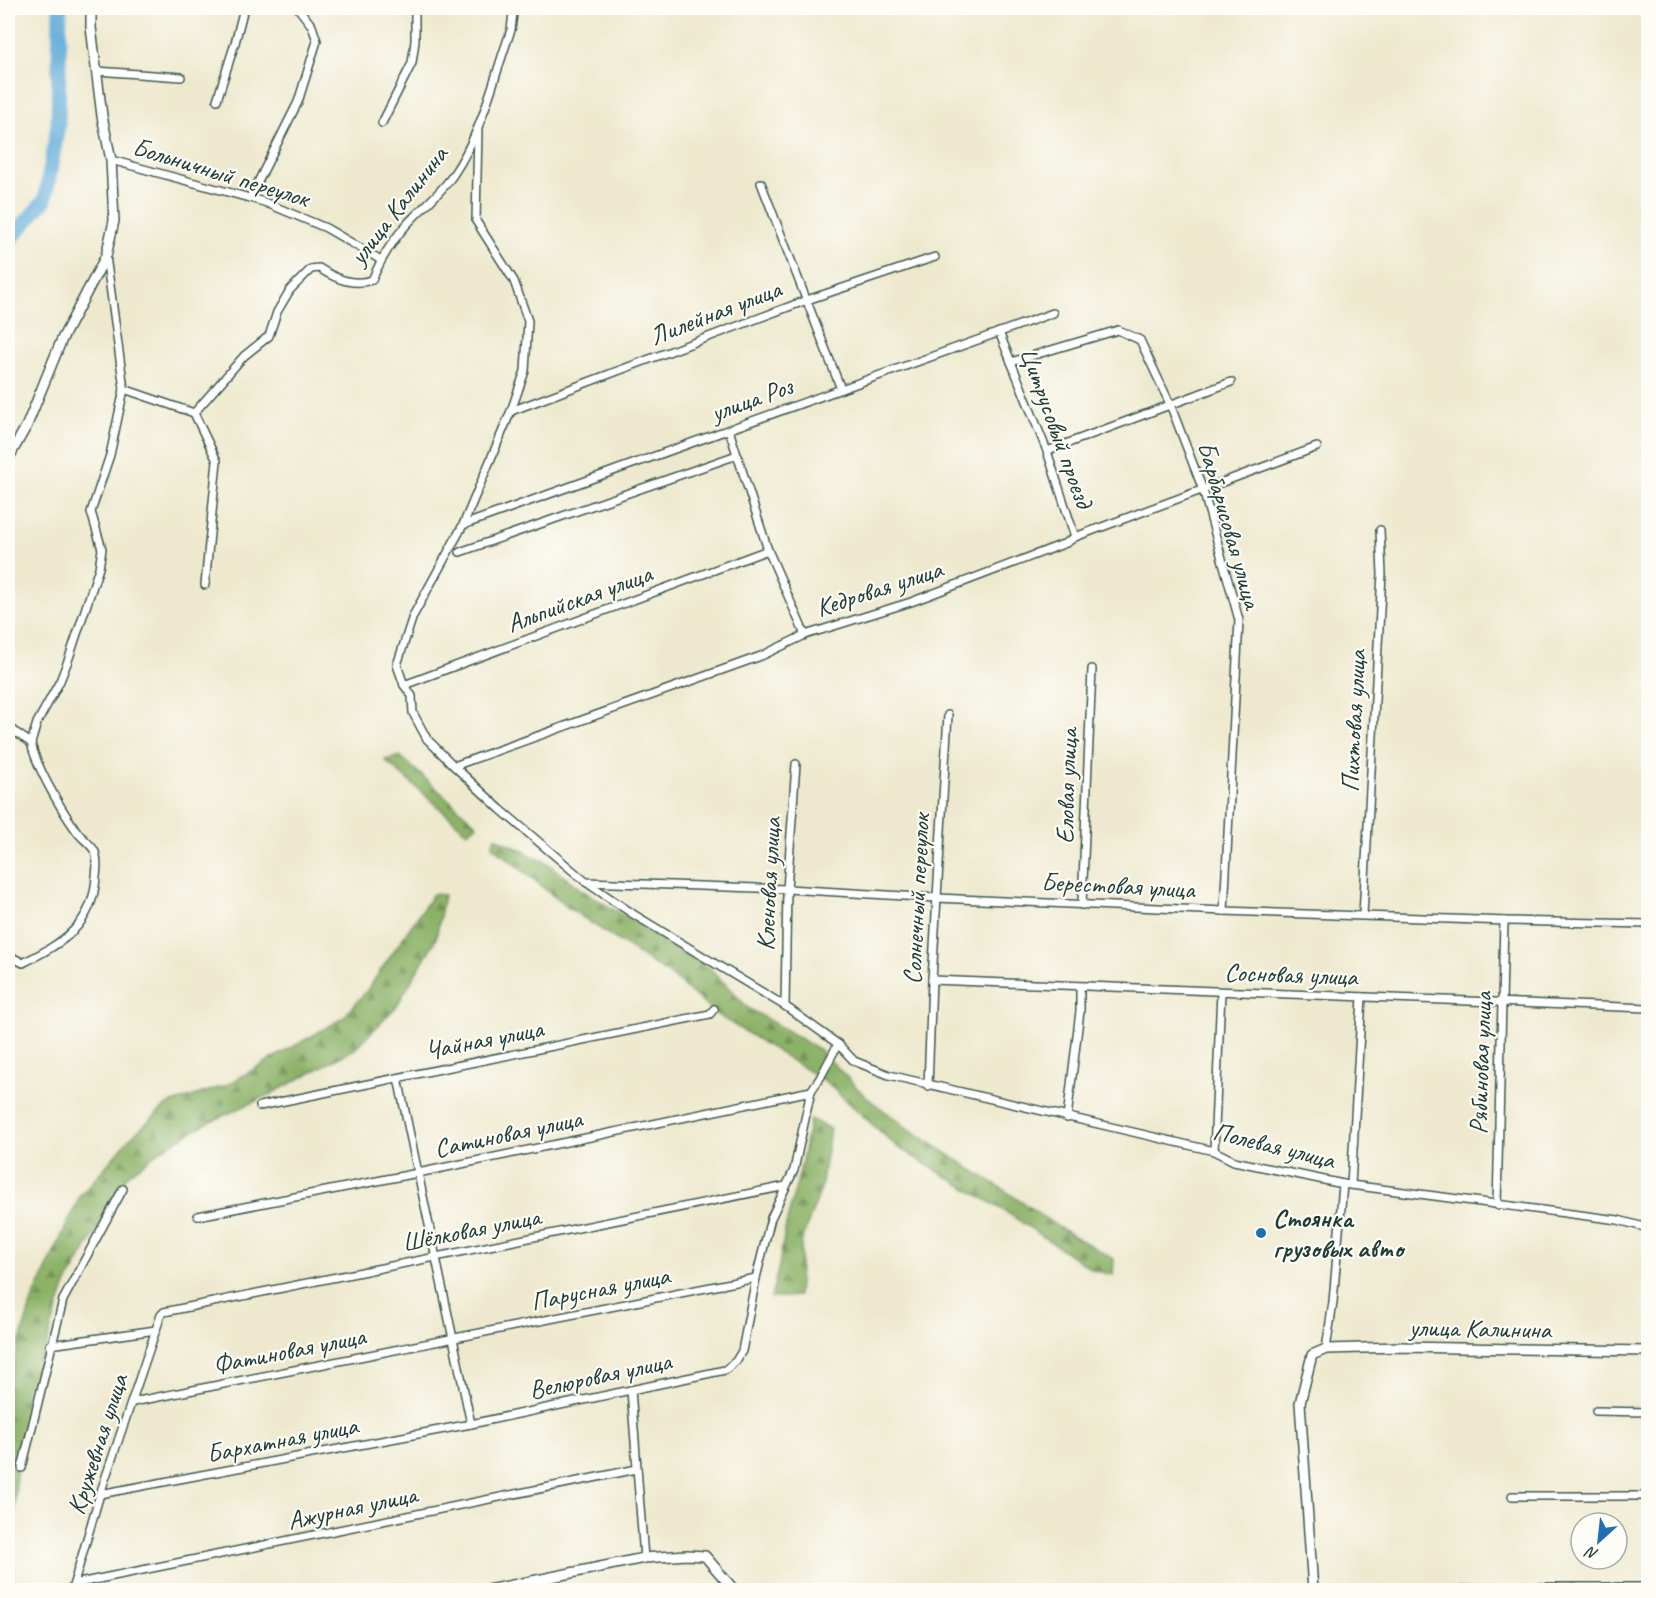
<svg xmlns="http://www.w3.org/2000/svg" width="1656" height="1598" viewBox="0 0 1656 1598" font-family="Caveat,sans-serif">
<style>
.forest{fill:url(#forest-firs);stroke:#56784e;stroke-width:1.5}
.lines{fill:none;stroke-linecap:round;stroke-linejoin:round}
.river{stroke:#61acd9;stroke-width:15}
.street-casing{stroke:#3e574b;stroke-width:10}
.secondary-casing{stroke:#3e574b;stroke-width:12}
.street{stroke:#fff;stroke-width:7}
.secondary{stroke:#fff;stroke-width:9}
.poi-dot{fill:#1f6fb2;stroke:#fdfcf7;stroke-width:2}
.labels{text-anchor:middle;stroke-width:4.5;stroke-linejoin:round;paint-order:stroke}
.street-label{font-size:26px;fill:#1f3d34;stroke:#fdfcf7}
.poi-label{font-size:26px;font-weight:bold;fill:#1f3d34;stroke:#fdfcf7;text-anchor:start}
</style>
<defs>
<pattern id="forest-firs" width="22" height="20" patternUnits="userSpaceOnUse" patternTransform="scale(1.5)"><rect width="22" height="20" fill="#8cb268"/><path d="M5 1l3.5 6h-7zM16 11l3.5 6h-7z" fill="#729256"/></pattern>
</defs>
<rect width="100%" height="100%" fill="#fdfcf7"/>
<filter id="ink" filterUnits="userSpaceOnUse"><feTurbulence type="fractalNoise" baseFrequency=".0167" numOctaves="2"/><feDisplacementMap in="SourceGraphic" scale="12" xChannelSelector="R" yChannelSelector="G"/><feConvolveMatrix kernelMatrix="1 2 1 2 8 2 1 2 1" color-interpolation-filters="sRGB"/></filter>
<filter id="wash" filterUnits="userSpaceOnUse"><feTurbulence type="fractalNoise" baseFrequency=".008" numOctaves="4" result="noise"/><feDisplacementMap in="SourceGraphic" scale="24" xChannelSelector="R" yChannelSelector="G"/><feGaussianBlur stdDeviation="1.35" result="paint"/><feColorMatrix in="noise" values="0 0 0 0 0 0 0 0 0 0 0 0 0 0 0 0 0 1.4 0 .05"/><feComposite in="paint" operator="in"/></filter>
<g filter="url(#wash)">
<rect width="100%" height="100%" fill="#eee9ce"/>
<!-- forest -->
<g class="forest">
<polygon points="400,756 477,825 467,832 385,760"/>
<polygon points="495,837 547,863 583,891 711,969 748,1008 820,1050 866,1097 913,1132 1004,1190 1058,1227 1114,1259 1113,1275 1093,1270 1003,1210 897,1147 825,1081 716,1014 673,977 567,907 492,846"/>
<polygon points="433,894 444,895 436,939 396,1007 355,1049 269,1095 203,1125 162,1149 127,1176 66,1285 52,1325 24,1429 16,1468 13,1590 8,1590 8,1390 15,1358 32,1301 80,1196 130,1138 167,1105 227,1085 343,1018 368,989"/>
<polygon points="810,1119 830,1129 821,1189 802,1239 798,1296 771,1298 779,1266 786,1225 800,1171"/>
</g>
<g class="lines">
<!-- river -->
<polyline class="river" points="8,242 45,200 58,125 60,8"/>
</g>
</g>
<g filter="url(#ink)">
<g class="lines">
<!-- street casing -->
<g class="street-casing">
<g id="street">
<polyline points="96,71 181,77"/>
<polyline points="217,100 235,43 244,8"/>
<polyline points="382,123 412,63 415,41 415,8"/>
<polyline points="478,131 476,221 514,281 528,321 525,371 511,411 463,525 413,616 397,665 404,685 412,696 413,713 427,739 454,766 500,809 586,882 633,914 785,1006 838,1044 854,1061 889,1075 1214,1151 1234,1161 1343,1184 1618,1220 1648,1228"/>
<polyline points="111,160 264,202 326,228 381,260"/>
<polyline points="761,183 841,389"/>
<polyline points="250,198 298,102 317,41 312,26 298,8"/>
<polyline points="999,332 1047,451 1075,537"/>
<polyline points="1011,362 1118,330 1140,340 1170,404 1203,490 1239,620 1224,911"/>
<polyline points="124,389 194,413"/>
<polyline points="511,411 807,300 935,257"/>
<polyline points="729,430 768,550 805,635"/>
<polyline points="1047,451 1231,382"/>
<polyline points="463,525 1053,313"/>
<polyline points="460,552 737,455"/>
<path d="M205,585L217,461L194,413L244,356L269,336L277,312L290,290L311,269L319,268C336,279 352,286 372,280C381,259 393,239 409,222C424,206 441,193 453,175C483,131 493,79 511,30L513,13L511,8"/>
<polyline points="404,685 768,550"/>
<path d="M8,727L31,743C37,769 62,811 78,833C83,839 90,844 94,850C98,857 97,869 96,877C93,926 62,943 23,963L8,955"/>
<polyline points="31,743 37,723 60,681 69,658 99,568 102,549 91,512 110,455 124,389 106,256"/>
<polyline points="454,766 761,656 805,635 911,602 1066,543 1075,537 1317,447"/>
<polyline points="586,882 787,889 937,898 1224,911 1507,921 1648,924"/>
<polyline points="1082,905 1092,669"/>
<polyline points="1363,915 1382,574 1380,530"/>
<polyline points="932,980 1648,1008"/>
<polyline points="785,1006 787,889 796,764"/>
<polyline points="398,1078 471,1424"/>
<polyline points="928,1086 932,980 948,715"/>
<polyline points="260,1106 710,1014 714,1009"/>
<polyline points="1067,1118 1080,1011 1080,987"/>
<polyline points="1214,1151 1221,992"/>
<polyline points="1351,1185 1362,997"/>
<polyline points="1497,1205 1504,921"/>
<polyline points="198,1216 418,1173 811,1091 820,1078 838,1044"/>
<polyline points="50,1345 156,1330"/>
<polyline points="1326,1349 1333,1302 1343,1184"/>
<polyline points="631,1390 644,1558"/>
<polyline points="133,1402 756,1278"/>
<polyline points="1596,1411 1648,1412"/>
<polyline points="22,1468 63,1300 123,1189"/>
<polyline points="100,1494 471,1424 725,1370 736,1361 742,1351 756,1278 771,1218 794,1170 811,1091"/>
<polyline points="1512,1496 1648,1496"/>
<polyline points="74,1584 637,1469"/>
<polyline points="72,1590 100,1494 161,1315 164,1312 786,1186"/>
<polyline points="1462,1590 1502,1587 1648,1587"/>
</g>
</g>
<!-- secondary casing -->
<g class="secondary-casing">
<g id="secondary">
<polyline points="8,459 27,425 62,339 106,256 114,221 111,160 102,116 91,27 91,8"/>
<polyline points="488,1590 644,1558 687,1555 705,1556 734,1590"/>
<polyline points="1313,1590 1300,1403 1312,1355 1326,1349 1400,1347 1648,1351"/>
</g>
</g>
<!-- street -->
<use href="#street" class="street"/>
<!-- secondary -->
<use href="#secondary" class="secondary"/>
</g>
</g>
<!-- markers -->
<circle class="poi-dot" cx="1261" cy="1233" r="6"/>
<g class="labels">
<!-- street labels -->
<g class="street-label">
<text transform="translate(221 172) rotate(17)" y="9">Больничный переулок</text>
<text transform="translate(398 205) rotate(-52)" y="9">улица Калинина</text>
<text transform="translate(715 312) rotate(-21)" y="9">Лилейная улица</text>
<text transform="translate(751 399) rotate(-20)" y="9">улица Роз</text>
<text transform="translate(1057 427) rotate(70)" y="9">Цитрусовый проезд</text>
<text transform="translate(1230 525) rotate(74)" y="9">Барбарисовая улица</text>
<text transform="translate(879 588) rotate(-18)" y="9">Кедровая улица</text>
<text transform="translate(579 598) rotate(-20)" y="9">Альпийская улица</text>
<text transform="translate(1353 721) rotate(-87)" y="9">Пихтовая улица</text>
<text transform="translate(1066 786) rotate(-88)" y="9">Еловая улица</text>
<text transform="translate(768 884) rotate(-87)" y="9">Кленовая улица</text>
<text transform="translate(1118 885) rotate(3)" y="9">Берестовая улица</text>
<text transform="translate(916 899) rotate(-87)" y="9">Солнечный переулок</text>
<text transform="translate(1291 974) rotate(2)" y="9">Сосновая улица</text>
<text transform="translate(484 1039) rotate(-11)" y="9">Чайная улица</text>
<text transform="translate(1480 1063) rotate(-88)" y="9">Рябиновая улица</text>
<text transform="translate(508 1133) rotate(-12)" y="9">Сатиновая улица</text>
<text transform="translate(1274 1145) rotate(14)" y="9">Полевая улица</text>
<text transform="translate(471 1229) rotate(-11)" y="9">Шёлковая улица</text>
<text transform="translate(600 1288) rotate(-11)" y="9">Парусная улица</text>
<text transform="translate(1480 1328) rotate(1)" y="9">улица Калинина</text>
<text transform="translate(289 1350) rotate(-11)" y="9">Фатиновая улица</text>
<text transform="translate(600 1375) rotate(-12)" y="9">Велюровая улица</text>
<text transform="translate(282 1439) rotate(-11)" y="9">Бархатная улица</text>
<text transform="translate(97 1444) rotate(-72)" y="9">Кружевная улица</text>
<text transform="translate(352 1507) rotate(-12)" y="9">Ажурная улица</text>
</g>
<!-- poi labels -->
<g class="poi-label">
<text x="1273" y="1227">Стоянка<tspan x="1273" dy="30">грузовых авто</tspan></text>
</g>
</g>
<!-- margin -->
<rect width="1656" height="1598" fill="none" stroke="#fdfcf7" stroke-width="30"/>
<!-- north arrow -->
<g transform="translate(1599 1541) rotate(207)"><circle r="28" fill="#fdfcf7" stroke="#a4b0a9" stroke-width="1.5"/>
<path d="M0-4.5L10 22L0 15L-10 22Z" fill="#1f6fb2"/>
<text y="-9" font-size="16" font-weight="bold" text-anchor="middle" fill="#1f3d34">N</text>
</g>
</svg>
